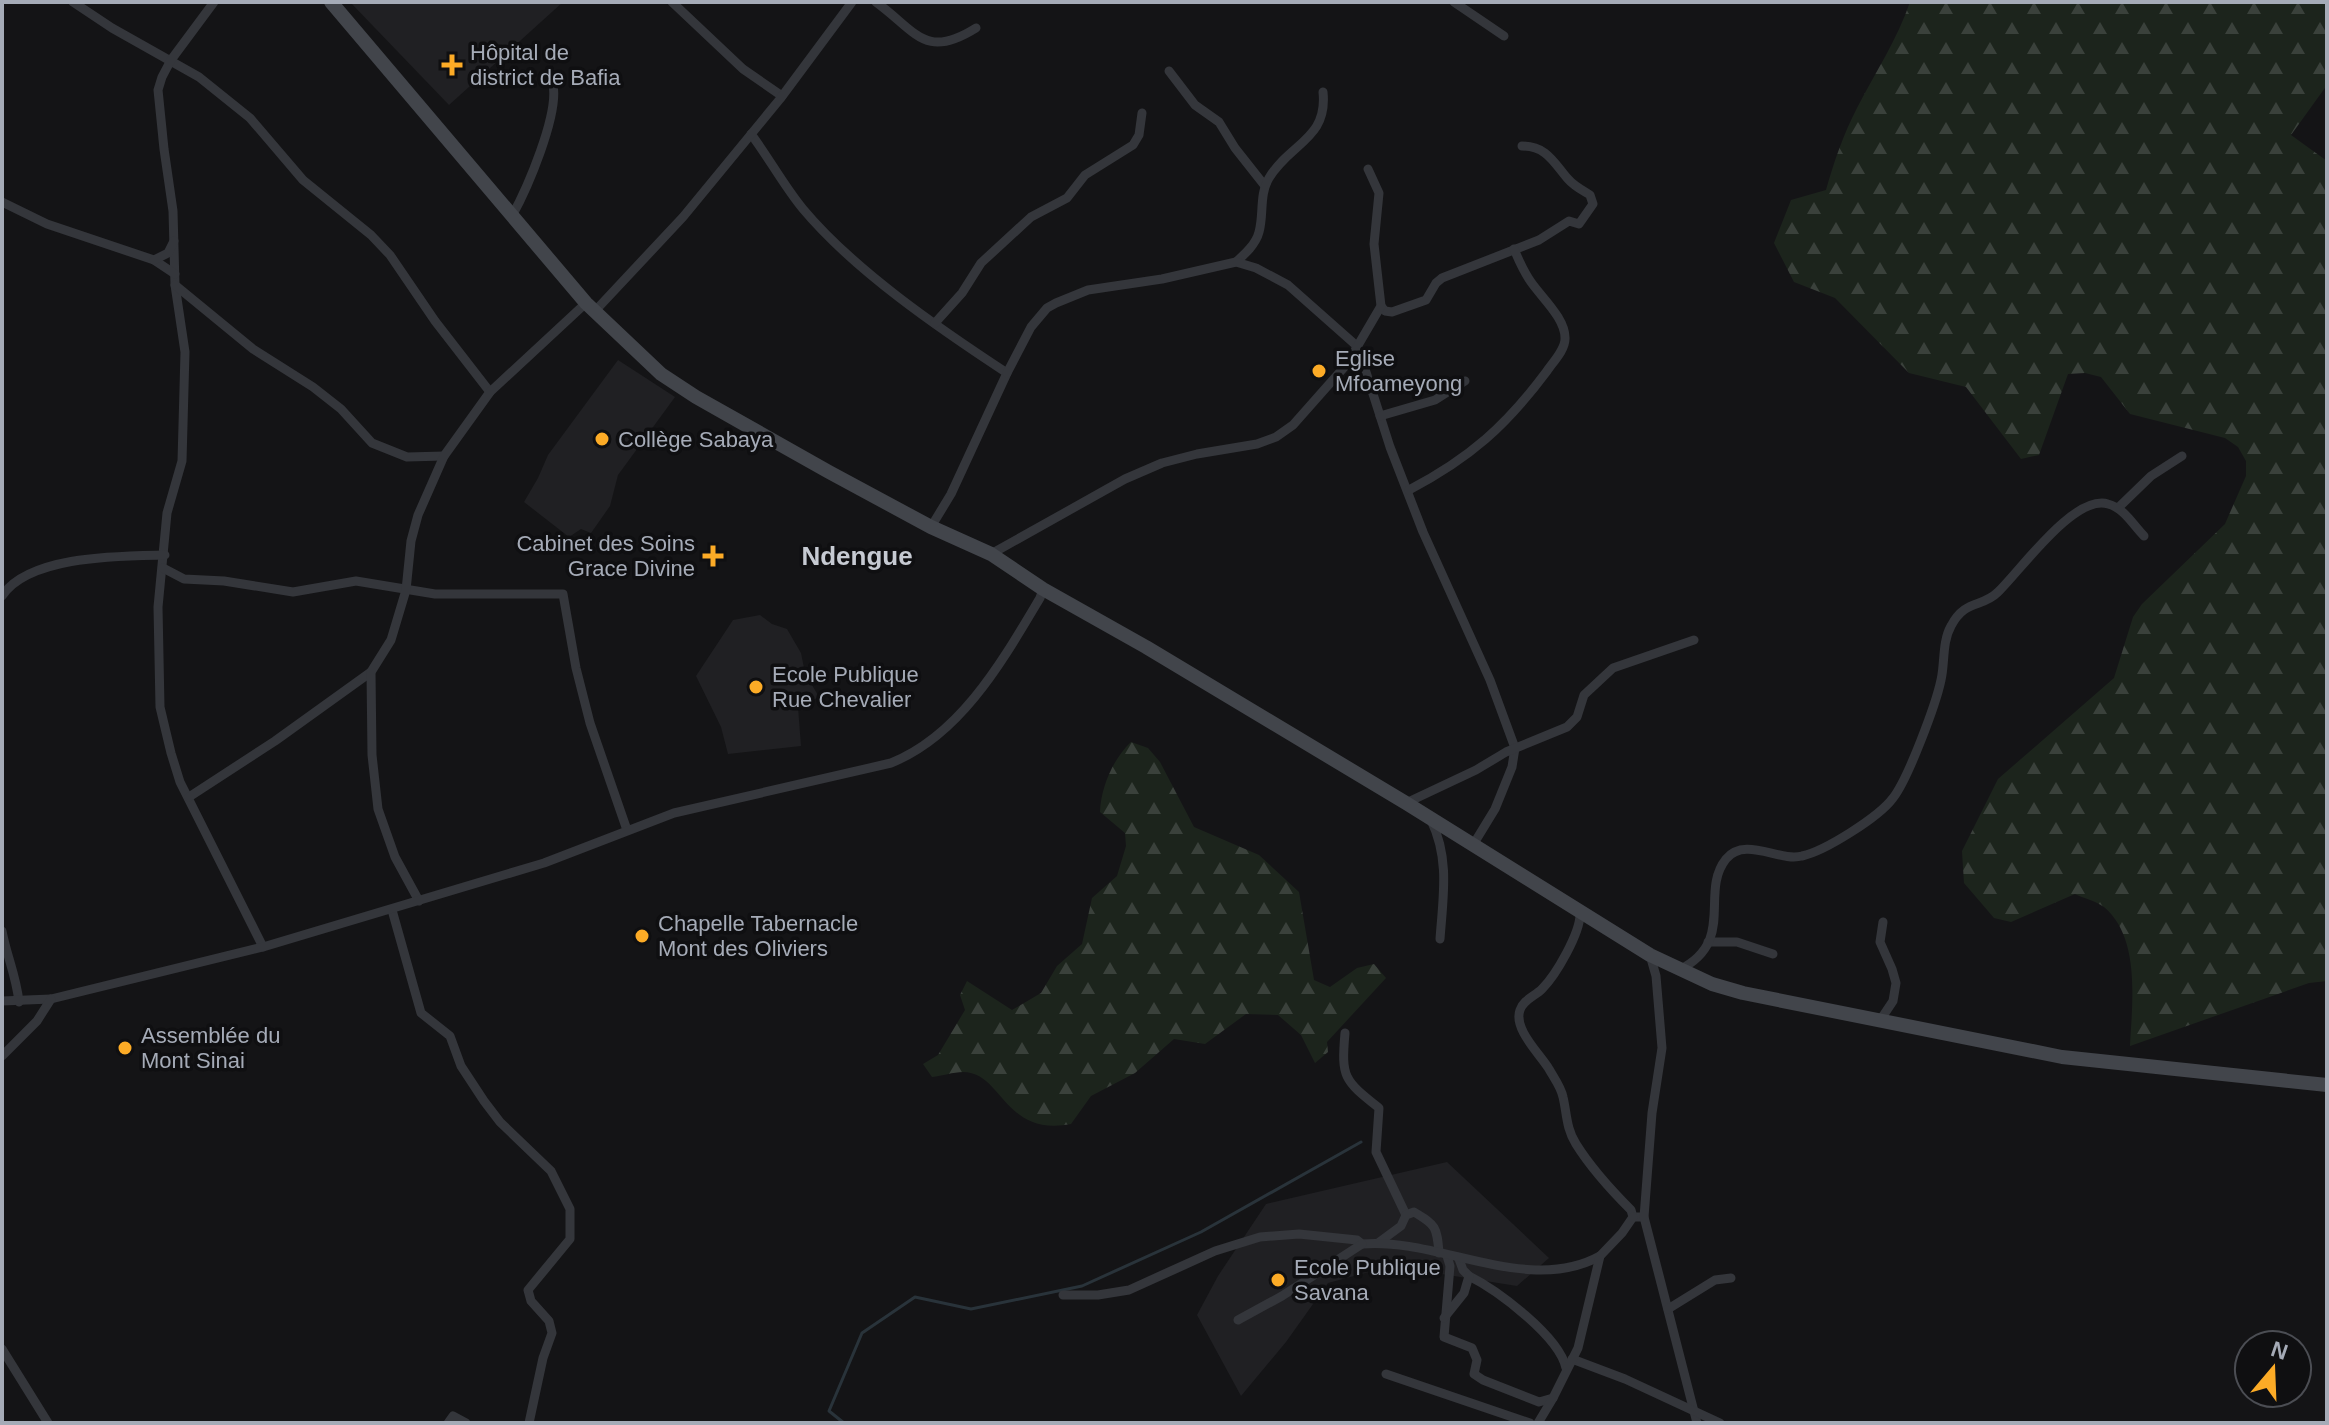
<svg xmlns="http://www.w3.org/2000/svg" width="2329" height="1425" viewBox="0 0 2329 1425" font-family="Arial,sans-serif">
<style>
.built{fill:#202023}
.forest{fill:url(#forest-firs)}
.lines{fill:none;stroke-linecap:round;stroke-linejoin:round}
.stream{stroke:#29333a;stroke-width:3}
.street{stroke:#34363b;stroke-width:9}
.secondary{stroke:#42454b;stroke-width:14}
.poi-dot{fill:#fcab26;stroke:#0f0f11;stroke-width:3}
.labels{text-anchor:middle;stroke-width:7;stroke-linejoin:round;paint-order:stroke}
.poi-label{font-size:22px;fill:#a5abb7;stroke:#0f0f11;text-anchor:start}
.quarter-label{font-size:26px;font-weight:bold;fill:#c6cad2;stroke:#0f0f11}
</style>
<defs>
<pattern id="forest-firs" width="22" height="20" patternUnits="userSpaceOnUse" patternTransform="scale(2)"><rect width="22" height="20" fill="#1c241c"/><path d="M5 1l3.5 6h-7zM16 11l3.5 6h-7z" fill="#3a413b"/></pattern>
</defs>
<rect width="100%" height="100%" fill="#141416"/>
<!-- built -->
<g class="built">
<polygon points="350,2 563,2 449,105"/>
<polygon points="618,360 675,397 618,475 610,506 591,533 581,529 569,537 524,502 538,478 548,455"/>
<polygon points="760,615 772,624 787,629 801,653 805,673 819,697 798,707 801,746 728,754 721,727 696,676 733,620"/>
<polygon points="1447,1162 1549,1258 1517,1286 1391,1266 1328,1283 1286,1342 1241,1396 1197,1315 1218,1276 1266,1204"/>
</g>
<!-- forest -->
<g class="forest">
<path d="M1910,2H2327V85L2291,135L2327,161V981L2309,983L2130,1046C2132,1004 2141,938 2104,907C2096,901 2083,898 2075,894L2011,922L1994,918L1964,883L1962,851L1998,779L2114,678L2133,617L2142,604L2225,524L2246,476V461L2238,447L2225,438L2130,414L2101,377L2085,373L2068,374L2039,455L2021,459L1966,387L1909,373L1835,298L1794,282L1774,243L1791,200L1826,190C1834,162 1843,135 1857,108C1875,73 1897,40 1910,2Z"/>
<path d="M1131,742L1148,748L1160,762L1194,827L1259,855L1299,892L1314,980L1330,987L1357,968L1374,964L1386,978L1327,1042L1328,1052L1315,1063L1301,1035L1278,1015L1246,1014L1205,1044L1174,1039L1135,1073L1091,1096L1071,1124C1003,1137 1003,1072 963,1072C953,1072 942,1076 932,1077L923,1064L938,1055L965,1010L960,995L967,981L1012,1010L1041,993L1057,966L1082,944L1092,898L1117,876L1126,846L1125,833L1100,812C1101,787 1113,759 1131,742Z"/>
</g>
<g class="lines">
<!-- stream -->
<polyline class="stream" points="844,1423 829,1411 862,1333 915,1297 971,1309 1082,1286 1201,1232 1361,1142"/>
<!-- street -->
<g class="street">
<polyline points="73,2 112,28 199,77 250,118 303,180 371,235 390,255 435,321 490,392"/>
<polyline points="214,2 171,60 162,77 158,90 164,149 173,211 175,285 185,352 182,461 167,513 158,607 160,707 171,753 180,782 263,947"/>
<polyline points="672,2 743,69 782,96"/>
<path d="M876,2C917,32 925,60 976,28"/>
<polyline points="1454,2 1504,36"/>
<polyline points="1169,71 1195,105 1219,122 1235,148 1265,186"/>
<path d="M751,134C769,158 784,186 803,209C855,271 940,329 1007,373L951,494L931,527"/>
<polyline points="2,202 47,224 154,260 175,274"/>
<path d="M512,216C527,189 559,115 553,85"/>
<polyline points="154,260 168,253 174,241"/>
<path d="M1236,262C1245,254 1256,244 1259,232C1264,214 1259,195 1269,178C1290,143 1328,139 1323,92"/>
<polyline points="175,285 253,349 313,387 341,409 372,443 407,457 444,456"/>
<path d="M1381,306L1385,311L1392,312L1426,300L1436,283L1442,278L1539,240L1569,221L1579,224L1593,204L1590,195C1582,190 1574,186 1568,179C1554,163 1547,146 1522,146"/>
<polyline points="595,311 683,217 780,99 852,2"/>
<polyline points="935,323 962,293 981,263 1031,217 1067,198 1085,175 1133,145 1139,135 1142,113"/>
<polyline points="1007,373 1031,327 1047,308 1056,303 1088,290 1162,279 1236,262 1256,268 1288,285 1358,347 1390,447 1423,532 1490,680 1515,748 1512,767 1495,809 1473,845"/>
<polyline points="1380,416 1435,400 1465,381"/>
<path d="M1409,490C1470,458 1506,426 1547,371C1553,362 1565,350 1565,339C1566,319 1542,298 1531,282C1524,272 1519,261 1514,249"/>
<polyline points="2118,508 2151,476 2182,456"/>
<polyline points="991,554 1125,479 1162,463 1197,454 1257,444 1276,437 1293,425 1347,364 1381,306 1374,244 1379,193 1368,169"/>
<polyline points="163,568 184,579 224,581 293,592 356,581 435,594 563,594 576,668 590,723 627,830"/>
<path d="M2,596C29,555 121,556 165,555"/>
<polyline points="189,797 275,741 371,672"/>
<polyline points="1406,803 1476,770 1506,752 1567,727 1577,717 1584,695 1613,668 1694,640"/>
<path d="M1431,820C1450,859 1443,897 1440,939"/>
<polyline points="419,901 395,857 378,809 372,755 371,672 391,640 406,590 411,541 418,515 444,456 490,392 586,303"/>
<polyline points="392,910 421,1013 450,1036 461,1066 484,1101 500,1122 551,1171 570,1209 570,1239 528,1290 531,1301 549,1321 552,1333 543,1358 529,1423"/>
<path d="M1580,913C1581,932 1556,975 1542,989C1535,996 1523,1000 1520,1010C1513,1029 1540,1054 1549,1069C1554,1078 1561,1087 1563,1097C1567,1114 1566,1128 1576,1144C1591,1168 1611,1190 1631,1210L1633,1217H1644"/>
<path d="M2,931C7,957 16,975 19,1002"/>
<polyline points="1708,942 1737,942 1773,954"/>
<polyline points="1650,955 1656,976 1662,1048 1652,1113 1644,1217 1697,1423"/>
<path d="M1679,970C1737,941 1699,893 1726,859C1745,836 1779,862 1802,856C1825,851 1879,817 1893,798C1908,779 1936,704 1941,680C1945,663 1942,642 1951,626C1965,599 1982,608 1998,592C2021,570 2074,494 2108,504C2124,508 2133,525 2144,536"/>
<path d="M2,1001L51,999L263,947L544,863L674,813L891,763C961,735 1003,660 1040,598L1043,589"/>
<polyline points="1879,1022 1893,1001 1896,983 1892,969 1880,942 1883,922"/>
<path d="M1345,1033C1341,1078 1344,1080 1379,1108L1376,1152L1406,1215"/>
<polyline points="2,1056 37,1021 51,999"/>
<path d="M1378,1243L1401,1226L1406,1215L1414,1212C1436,1225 1437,1227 1439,1253"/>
<polyline points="1447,1256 1450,1266 1444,1337 1472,1348 1477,1360 1474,1374 1483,1380 1539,1402 1553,1398"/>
<path d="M1459,1259L1463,1270L1469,1276C1497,1290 1559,1336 1566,1368"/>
<path d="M1063,1295H1098L1129,1290L1215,1251L1260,1237L1299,1234L1357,1240L1362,1244C1438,1237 1528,1296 1600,1256"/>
<polyline points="1668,1309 1715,1280 1731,1278"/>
<polyline points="1444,1318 1464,1293 1469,1276"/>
<polyline points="1238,1320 1282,1296 1362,1244"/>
<polyline points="2,1349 48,1423"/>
<polyline points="1572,1359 1625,1379 1720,1423"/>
<polyline points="1386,1374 1530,1423"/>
<polyline points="448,1423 453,1416 466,1423"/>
<polyline points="1538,1423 1553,1398 1578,1348 1600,1256 1622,1233 1633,1217"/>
</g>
<!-- secondary -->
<polyline class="secondary" points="331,2 586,303 661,374 696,397 829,472 931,527 991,554 1043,589 1146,647 1406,803 1650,955 1712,984 1743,993 2062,1057 2327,1085"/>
</g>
<!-- markers -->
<g class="poi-dot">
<path d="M448 53h8v8h8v8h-8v8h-8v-8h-8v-8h8z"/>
<circle cx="1319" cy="371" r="8"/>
<circle cx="602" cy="439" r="8"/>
<path d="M709 544h8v8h8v8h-8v8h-8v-8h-8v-8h8z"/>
<circle cx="756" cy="687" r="8"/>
<circle cx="642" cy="936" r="8"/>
<circle cx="125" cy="1048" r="8"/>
<circle cx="1278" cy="1280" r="8"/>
</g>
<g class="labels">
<!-- poi labels -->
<g class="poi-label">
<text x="470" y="60">Hôpital de<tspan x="470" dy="25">district de Bafia</tspan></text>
<text x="1335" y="366">Eglise<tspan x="1335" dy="25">Mfoameyong</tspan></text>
<text x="618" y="447">Collège Sabaya</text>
<text x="695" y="551" text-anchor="end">Cabinet des Soins<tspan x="695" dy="25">Grace Divine</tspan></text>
<text x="772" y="682">Ecole Publique<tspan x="772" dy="25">Rue Chevalier</tspan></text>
<text x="658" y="931">Chapelle Tabernacle<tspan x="658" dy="25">Mont des Oliviers</tspan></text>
<text x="141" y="1043">Assemblée du<tspan x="141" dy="25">Mont Sinai</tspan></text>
<text x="1294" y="1275">Ecole Publique<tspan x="1294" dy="25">Savana</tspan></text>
</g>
<!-- quarter labels -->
<g class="quarter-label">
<text x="857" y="565">Ndengue</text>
</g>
</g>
<!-- border -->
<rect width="2329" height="1425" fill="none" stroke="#a5abb7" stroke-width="8"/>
<!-- north arrow -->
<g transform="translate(2273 1369) rotate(19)"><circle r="38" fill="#0f0f11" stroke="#4b4d53" stroke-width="2"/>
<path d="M0-6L14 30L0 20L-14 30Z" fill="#fcab26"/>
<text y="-12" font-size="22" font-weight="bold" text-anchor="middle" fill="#a5abb7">N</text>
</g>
</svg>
